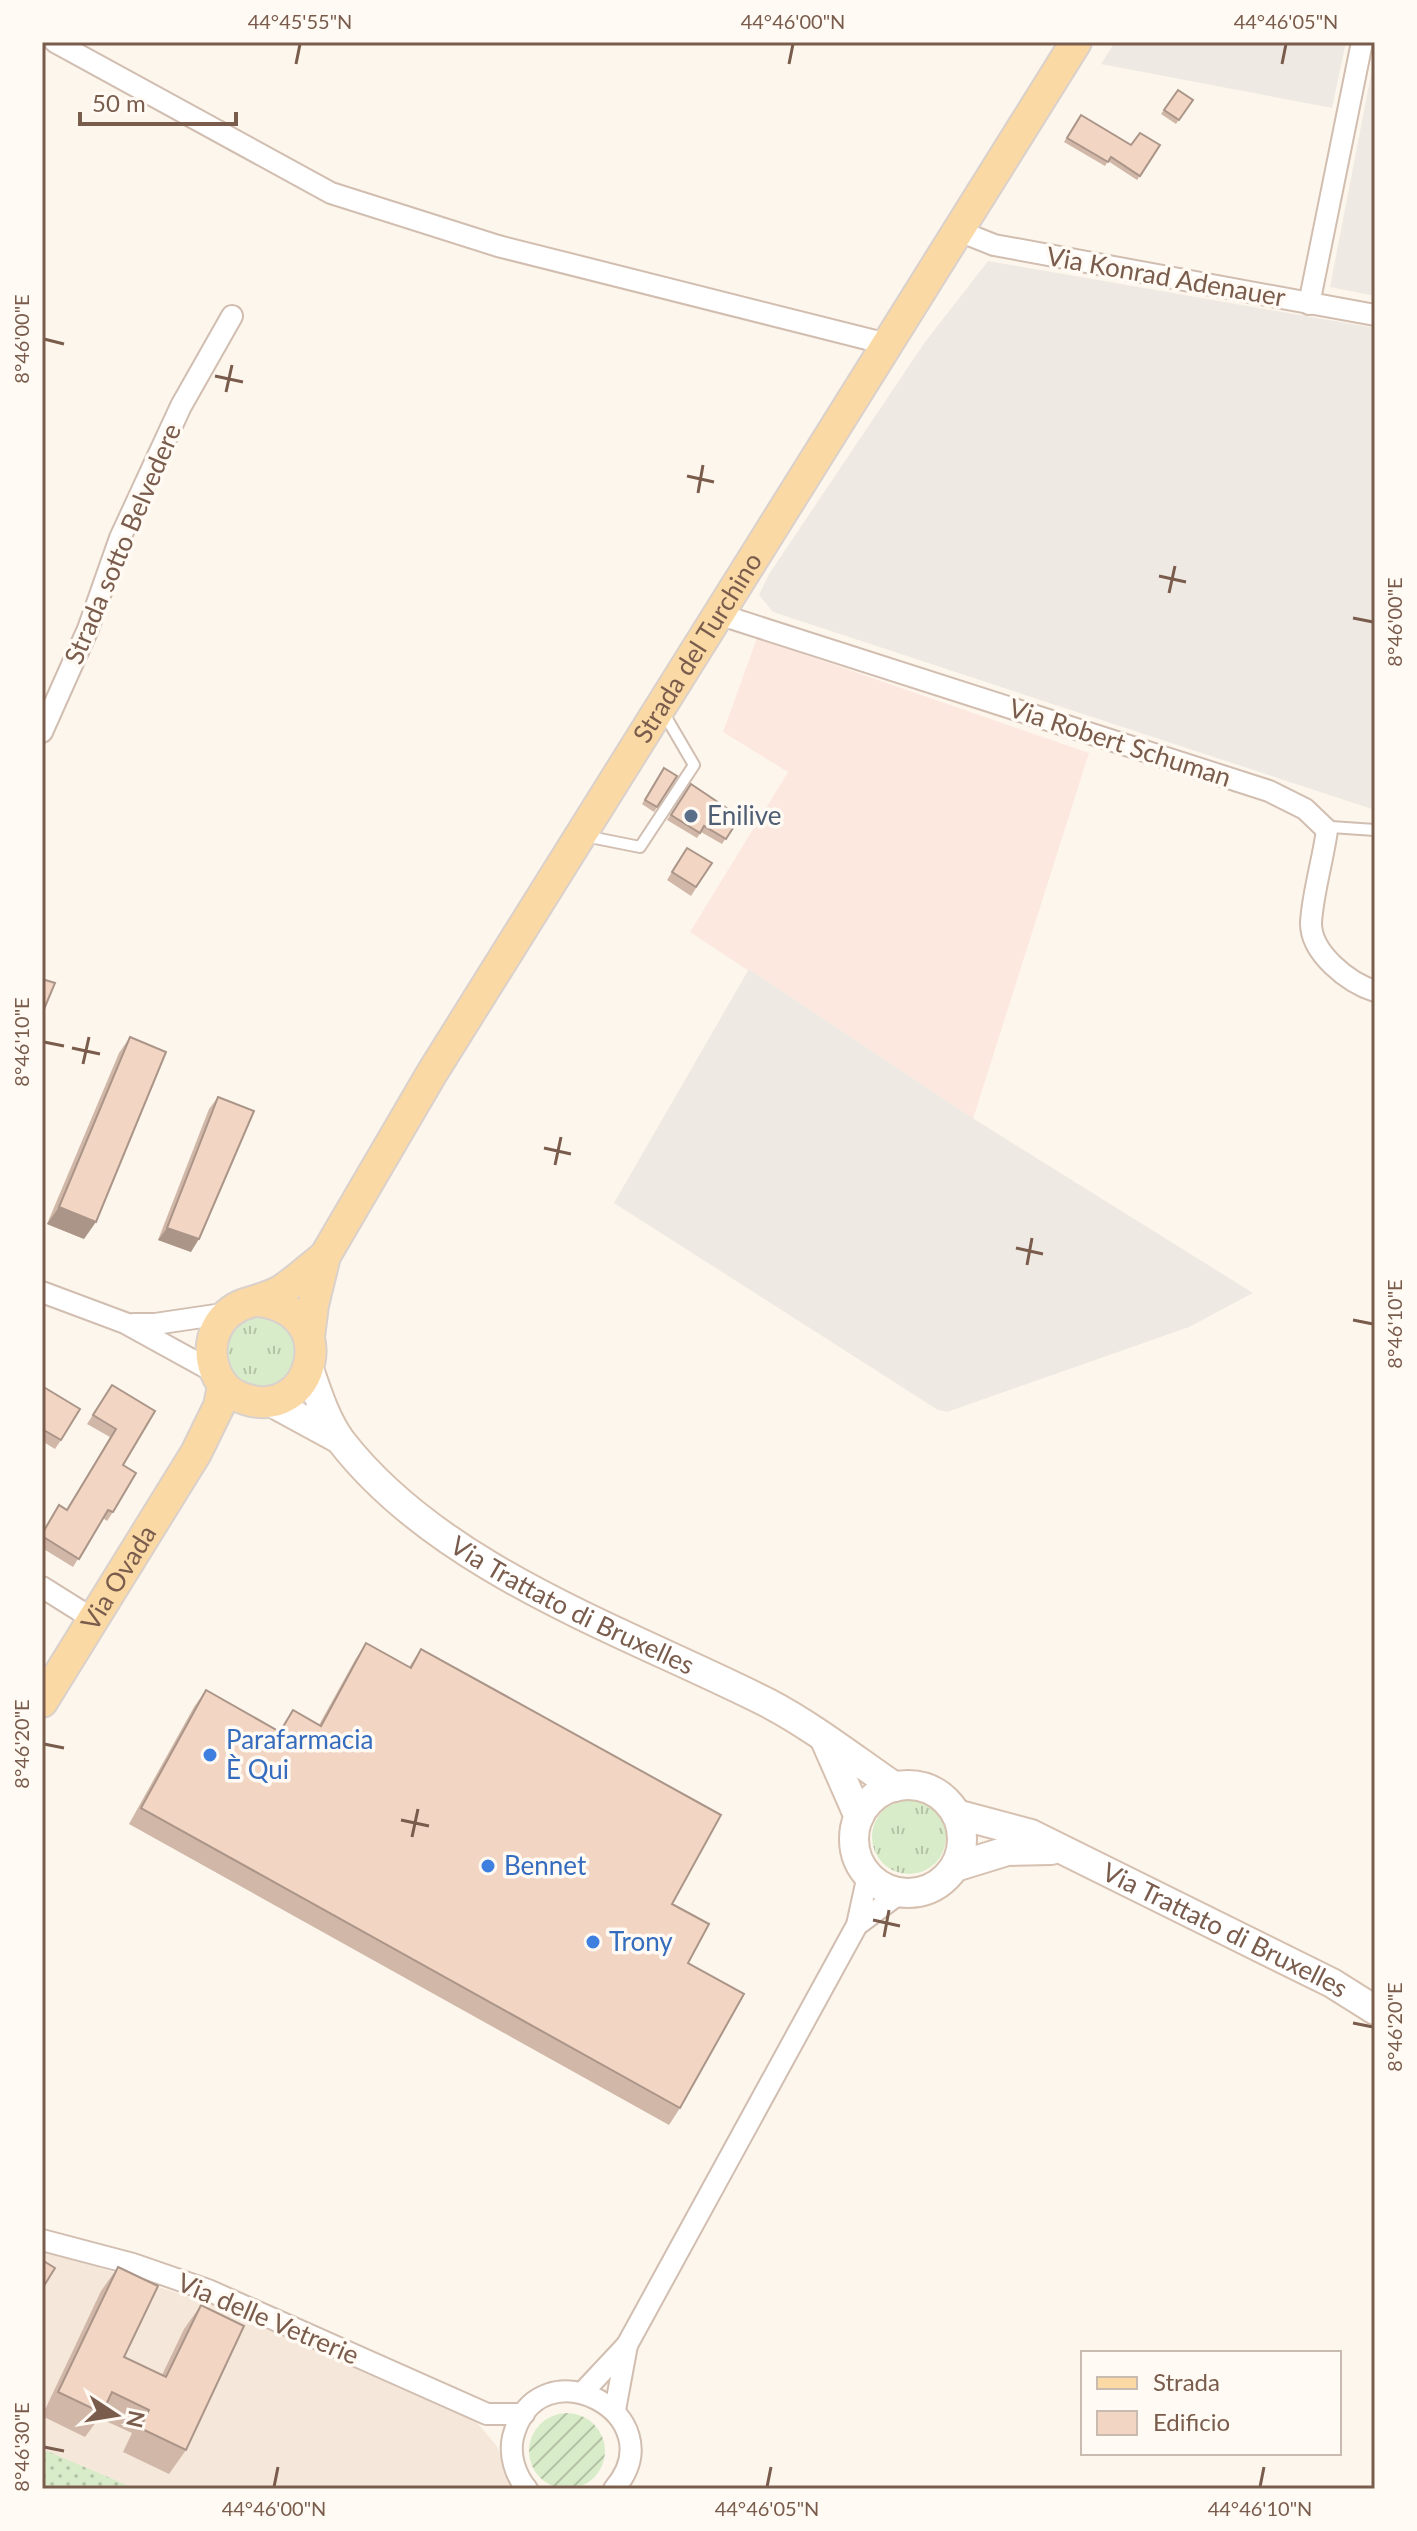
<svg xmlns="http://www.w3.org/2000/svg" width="1417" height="2531" viewBox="0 0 1417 2531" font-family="Lato,sans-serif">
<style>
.residential{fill:#f5e8da}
.commercial{fill:#fde8e0}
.industrial{fill:#efe9e4}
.grass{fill:url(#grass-tufts)}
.park{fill:url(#park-dots)}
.garden{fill:url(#garden-furrows)}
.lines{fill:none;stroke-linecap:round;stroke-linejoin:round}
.lane-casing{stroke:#d1beb0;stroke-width:14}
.street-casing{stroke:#d1beb0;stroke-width:24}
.secondary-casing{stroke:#d6c0b0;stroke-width:32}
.primary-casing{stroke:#dad1cd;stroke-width:34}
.lane{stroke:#fff;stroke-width:10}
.street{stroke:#fff;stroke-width:20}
.secondary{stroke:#fff;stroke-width:28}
.primary{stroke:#fbd9a5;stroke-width:30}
.wall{fill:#d1b7a8}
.shaded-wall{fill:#aa9588}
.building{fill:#f3d5c3;stroke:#aa9588;stroke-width:2}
.ticks{fill:none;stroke:#7a5c4d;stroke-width:3}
.service-dot{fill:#5c6f8a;stroke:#fffaf3;stroke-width:3}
.shop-dot{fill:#3f7fe0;stroke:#fffaf3;stroke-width:3}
.labels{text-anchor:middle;stroke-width:7;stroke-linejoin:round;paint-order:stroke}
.street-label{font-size:26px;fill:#7a5c4d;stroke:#fffaf3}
.service-label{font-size:26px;fill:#4e5e75;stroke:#fffaf3;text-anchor:start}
.shop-label{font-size:26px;fill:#366cbe;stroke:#fffaf3;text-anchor:start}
.neatline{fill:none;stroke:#7a5c4d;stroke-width:3}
.ticks-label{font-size:20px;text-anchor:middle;fill:#7a5c4d}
</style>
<defs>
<pattern id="grass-tufts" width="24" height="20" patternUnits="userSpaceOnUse" patternTransform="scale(2)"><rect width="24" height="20" fill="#d8ecc9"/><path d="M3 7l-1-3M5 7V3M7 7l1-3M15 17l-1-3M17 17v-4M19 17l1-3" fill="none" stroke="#b4c2a5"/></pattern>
<pattern id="park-dots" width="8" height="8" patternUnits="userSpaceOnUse" patternTransform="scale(2)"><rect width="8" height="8" fill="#d8ecc9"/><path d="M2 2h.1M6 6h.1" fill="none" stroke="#b4c2a5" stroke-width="1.8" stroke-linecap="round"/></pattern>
<pattern id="garden-furrows" width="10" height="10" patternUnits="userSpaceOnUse" patternTransform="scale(2)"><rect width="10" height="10" fill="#d8ecc9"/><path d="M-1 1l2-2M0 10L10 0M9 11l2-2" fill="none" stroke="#b4c2a5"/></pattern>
</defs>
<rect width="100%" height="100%" fill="#fdf6ec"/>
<!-- residential -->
<polygon class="residential" points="42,2249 211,2304 474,2419 496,2445 507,2467 510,2489 42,2489"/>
<!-- commercial -->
<polygon class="commercial" points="757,638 1089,753 973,1119 690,932 788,772 723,732"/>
<!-- industrial -->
<g class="industrial">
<polygon points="1115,42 1346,42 1332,108 1101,64"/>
<polygon points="1375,54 1375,296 1330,287"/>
<polygon points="988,261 1375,328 1375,810 773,612 759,595 769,574 925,342"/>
<polygon points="749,969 974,1119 1253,1293 1189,1327 947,1412 938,1410 614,1203"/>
</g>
<!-- grass -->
<g class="grass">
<path d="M272,1313L298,1338L293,1374C268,1392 254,1392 229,1375L222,1340L236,1320Z"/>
<circle cx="909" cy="1837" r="37"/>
</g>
<!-- park -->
<polygon class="park" points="47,2451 136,2489 42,2489 42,2457"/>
<!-- garden -->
<circle class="garden" cx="567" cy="2451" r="38"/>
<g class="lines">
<!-- lane casing -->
<g class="lane-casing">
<g id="lane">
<polyline points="1327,830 1331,827 1375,830"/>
<polyline points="585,836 640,847 694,765 663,712"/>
</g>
</g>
<!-- street casing -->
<g class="street-casing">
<g id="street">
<polyline points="55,42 331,193 498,246 887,344"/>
<polyline points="959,231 994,245 1375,315"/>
<polyline points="1309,304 1362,42"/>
<path d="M718,614L1269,791L1305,809L1327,830C1323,860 1313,892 1311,922C1310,953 1349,983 1375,991"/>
<polyline points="42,732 88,629 120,538 181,406 232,316"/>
<polyline points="42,1292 125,1323 214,1372"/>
<polyline points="133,1324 155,1324 229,1313"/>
<polyline points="42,1587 93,1619"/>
<polyline points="857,1925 900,1893"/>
<polyline points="42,2240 133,2264 208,2290 487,2414 524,2414"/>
<polyline points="583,2392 627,2345 857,1925 868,1875"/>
<polyline points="615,2410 627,2345"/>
<path d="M527,2489C515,2475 509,2455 513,2437C538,2341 678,2415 614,2489"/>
</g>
</g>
<!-- secondary casing -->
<g class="secondary-casing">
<g id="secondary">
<path id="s1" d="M309,1369C317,1392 326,1421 341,1441C441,1570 625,1631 768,1703C812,1726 854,1759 895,1787"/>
<polyline points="271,1402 339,1439"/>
<polyline points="826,1742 859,1817"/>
<circle cx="908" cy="1839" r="54"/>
<path id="s2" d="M956,1814L1031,1834L1332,1983L1375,2010"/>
<polyline points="955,1867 1007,1851 1051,1850"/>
</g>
</g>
<!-- primary casing -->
<g class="primary-casing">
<g id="primary">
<path d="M259,1301C343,1311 314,1422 245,1399C235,1396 226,1390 221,1382C203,1355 211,1318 242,1305C255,1300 269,1298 282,1290C297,1280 311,1267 325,1256"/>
<path id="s3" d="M309,1337L313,1305L325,1256L432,1073L1076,42"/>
<path id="s4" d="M42,1702L196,1453L219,1406L223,1386"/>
</g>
</g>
<!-- lane -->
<use href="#lane" class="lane"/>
<!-- street -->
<use href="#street" class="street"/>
<!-- secondary -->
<use href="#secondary" class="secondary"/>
<!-- primary -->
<use href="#primary" class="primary"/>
</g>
<!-- wall -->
<g class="wall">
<polygon points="1178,90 1193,100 1176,124 1161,114"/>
<polygon points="1081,115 1131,145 1160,145 1137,180 1108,161 1105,166 1064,142"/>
<polygon points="664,768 677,776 654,812 642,804"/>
<polygon points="691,784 740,817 722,844 701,832 697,838 667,820"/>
<polygon points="687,848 712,863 691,896 667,880"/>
<polygon points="130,1037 84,1239 47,1224 119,1053"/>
<polygon points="218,1097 191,1252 158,1240 209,1109"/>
<polygon points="112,1385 123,1465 113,1512 107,1521 103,1518 73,1567 42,1548 42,1533 59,1505 67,1510 110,1437 87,1424"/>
<polygon points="42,1386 61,1440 55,1449 42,1441"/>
<polygon points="366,1643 409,1667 421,1649 672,1904 688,1963 680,2108 669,2125 129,1824 194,1707 206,1690 279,1731 293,1710 319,1725 355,1660"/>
<polygon points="118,2267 124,2357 162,2375 184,2329 201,2305 186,2450 169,2474 123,2452 132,2433 99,2418 85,2437 42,2416 101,2291"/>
</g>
<!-- shaded-wall -->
<g class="shaded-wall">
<polygon points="59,1207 96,1222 84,1239 47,1224"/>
<polygon points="167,1228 199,1239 191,1252 158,1240"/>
</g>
<!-- building -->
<g class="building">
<polygon points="1178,90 1193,100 1179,120 1164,110"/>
<polygon points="1081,115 1131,145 1140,133 1160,145 1140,176 1111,157 1108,162 1067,138"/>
<polygon points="664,768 677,776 657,807 645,800"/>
<polygon points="691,784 740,817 726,839 704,826 700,833 671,815"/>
<polygon points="687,848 712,863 696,887 672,872"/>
<polygon points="42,979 55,983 42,1014"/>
<polygon points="130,1037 166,1052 96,1222 59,1207"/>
<polygon points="218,1097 254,1111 199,1239 167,1228"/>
<polygon points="112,1385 155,1411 123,1465 136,1473 113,1512 108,1510 79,1559 42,1536 42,1534 59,1505 67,1510 116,1429 93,1415"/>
<polygon points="42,1386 80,1409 61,1440 42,1429"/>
<polygon points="366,1643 411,1668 421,1649 721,1815 672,1904 709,1924 688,1963 744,1994 680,2108 141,1808 206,1690 280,1732 293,1710 321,1726"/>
<polygon points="42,2260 55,2268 42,2289"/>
<polygon points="118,2267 158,2286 124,2357 166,2377 201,2305 244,2326 186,2450 140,2428 149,2410 112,2392 102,2413 58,2392"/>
</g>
<!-- ticks -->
<path class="ticks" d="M296,64L300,44M789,64L793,44M1282,64L1286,44M44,339L64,344M215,376L243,382M226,392L232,365M687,476L714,482M698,493L703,465M1159,576L1186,582M1169,593L1175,566M1353,618L1373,622M44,1042L64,1046M72,1048L100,1054M83,1064L89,1037M544,1148L571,1154M555,1165L561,1137M1016,1248L1043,1254M1027,1265L1032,1238M1353,1320L1373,1324M44,1744L64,1748M401,1820L429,1826M412,1837L418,1809M873,1920L900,1926M884,1937L889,1910M1353,2023L1373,2027M44,2447L64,2451M274,2487L278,2467M767,2487L771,2467M1260,2487L1264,2467"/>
<!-- markers -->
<circle class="service-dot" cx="691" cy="816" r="8"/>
<g class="shop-dot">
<circle cx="210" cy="1755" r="8"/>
<circle cx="488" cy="1866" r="8"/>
<circle cx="593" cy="1942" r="8"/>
</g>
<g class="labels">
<!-- street labels -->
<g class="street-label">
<text transform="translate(1166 277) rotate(10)" y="9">Via Konrad Adenauer</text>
<text transform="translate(123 544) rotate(-67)" y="9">Strada sotto Belvedere</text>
<text dy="9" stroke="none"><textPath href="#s3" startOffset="796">Strada del Turchino</textPath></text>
<text transform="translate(1120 743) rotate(18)" y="9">Via Robert Schuman</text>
<text dy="9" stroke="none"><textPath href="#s4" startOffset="146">Via Ovada</textPath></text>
<text dy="9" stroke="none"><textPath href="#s1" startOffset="366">Via Trattato di Bruxelles</textPath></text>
<text dy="9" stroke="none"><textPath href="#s2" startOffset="294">Via Trattato di Bruxelles</textPath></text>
<text transform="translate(268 2319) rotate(23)" y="9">Via delle Vetrerie</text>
</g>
<!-- service labels -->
<g class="service-label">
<text x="707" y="825">Enilive</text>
</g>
<!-- shop labels -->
<g class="shop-label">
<text x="226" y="1749">Parafarmacia<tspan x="226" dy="30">È Qui</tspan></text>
<text x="504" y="1875">Bennet</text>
<text x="609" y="1951">Trony</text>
</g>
</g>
<!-- border -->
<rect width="1417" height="2531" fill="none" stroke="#fffaf3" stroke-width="88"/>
<!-- legend -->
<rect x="1081" y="2351" width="260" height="104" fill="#fffaf3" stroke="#cabbb1" stroke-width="2"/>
<rect x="1097" y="2377" width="40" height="12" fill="#fbd9a5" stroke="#cabbb1" stroke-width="2"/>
<text x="1153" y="2391" font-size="24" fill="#7a5c4d">Strada</text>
<rect x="1097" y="2411" width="40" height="24" fill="#f3d5c3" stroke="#cabbb1" stroke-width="2"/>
<text x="1153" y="2431" font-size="24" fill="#7a5c4d">Edificio</text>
<!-- north arrow -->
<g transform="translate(116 2415) rotate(102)" stroke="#fffaf3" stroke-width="6" paint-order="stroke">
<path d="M0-6L14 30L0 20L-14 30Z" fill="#7a5c4d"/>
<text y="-12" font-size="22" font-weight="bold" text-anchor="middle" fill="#7a5c4d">N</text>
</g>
<!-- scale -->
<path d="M80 112v12h156v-12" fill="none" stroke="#7a5c4d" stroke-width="4"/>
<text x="92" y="112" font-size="24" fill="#7a5c4d" stroke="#fffaf3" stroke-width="6" paint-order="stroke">50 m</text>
<rect x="44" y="44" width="1329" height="2443" class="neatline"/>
<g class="ticks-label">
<text x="300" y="29">44°45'55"N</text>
<text x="793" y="29">44°46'00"N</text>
<text x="1286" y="29">44°46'05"N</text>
<text transform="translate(22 339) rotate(-90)" y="7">8°46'00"E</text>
<text transform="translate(1395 622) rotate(-90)" y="7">8°46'00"E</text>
<text transform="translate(22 1042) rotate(-90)" y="7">8°46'10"E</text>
<text transform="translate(1395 1324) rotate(-90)" y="7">8°46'10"E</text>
<text transform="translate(22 1744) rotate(-90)" y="7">8°46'20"E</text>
<text transform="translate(1395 2027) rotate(-90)" y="7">8°46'20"E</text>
<text transform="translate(22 2447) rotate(-90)" y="7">8°46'30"E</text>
<text x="274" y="2516">44°46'00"N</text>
<text x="767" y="2516">44°46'05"N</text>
<text x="1260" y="2516">44°46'10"N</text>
</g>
</svg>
